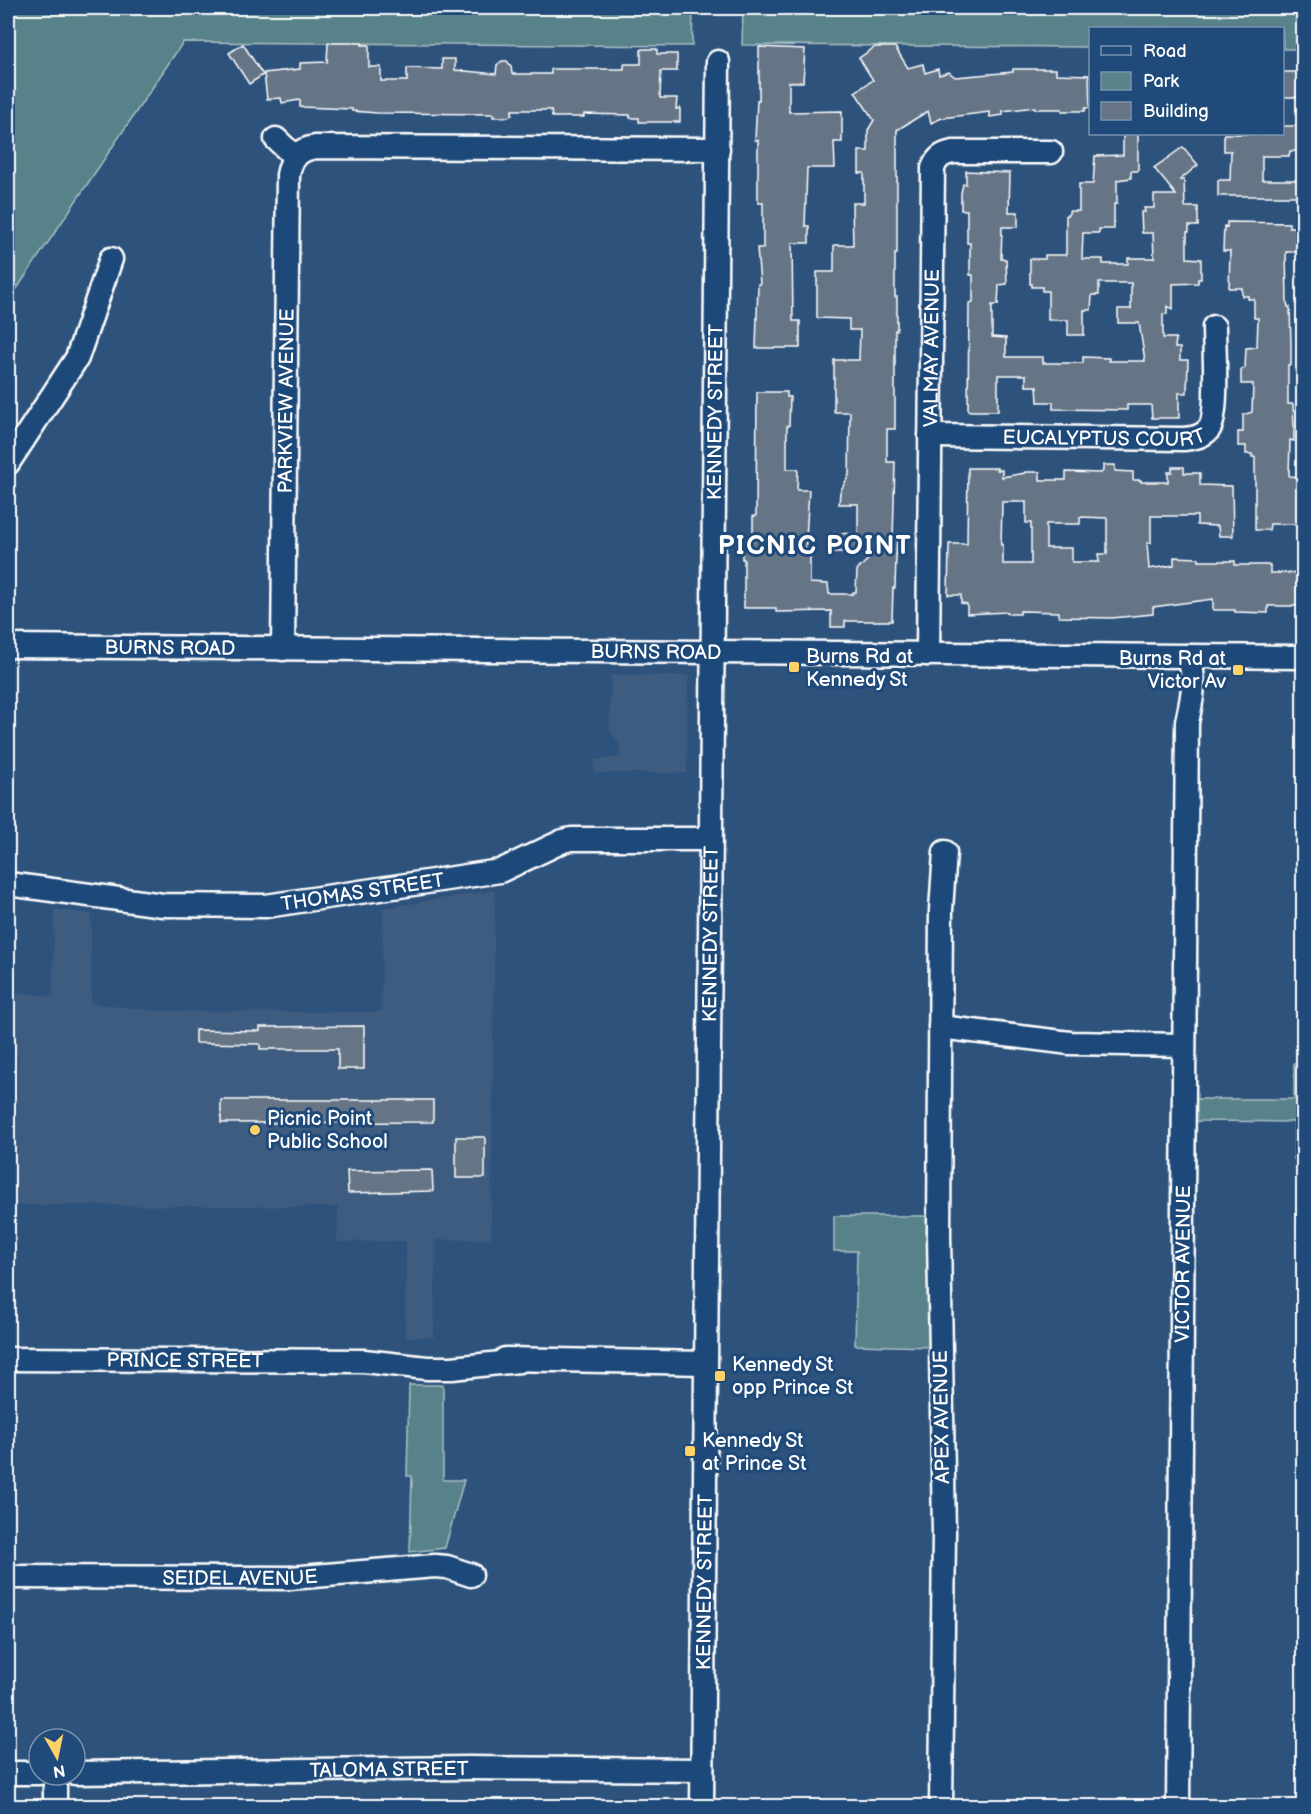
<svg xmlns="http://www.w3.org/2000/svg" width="1311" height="1814" viewBox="0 0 1311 1814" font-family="'Balsamiq Sans',sans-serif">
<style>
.built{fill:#3e5c7f}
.green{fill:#598289;stroke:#acc0c4;stroke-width:1.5}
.building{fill:#667486;stroke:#fff;stroke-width:1.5;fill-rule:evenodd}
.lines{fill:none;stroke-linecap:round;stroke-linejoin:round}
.minor-casing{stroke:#fff;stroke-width:27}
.minor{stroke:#1f4a7a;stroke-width:22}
.poi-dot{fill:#ffd166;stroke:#1f4a7a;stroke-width:2}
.labels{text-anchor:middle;stroke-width:6;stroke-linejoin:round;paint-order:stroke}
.street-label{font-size:20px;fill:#fff;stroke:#1f4a7a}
.poi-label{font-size:20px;fill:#fff;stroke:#1f4a7a;text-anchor:start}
.district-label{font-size:26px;font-weight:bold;letter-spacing:1.5px;fill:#fff;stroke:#1f4a7a}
</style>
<rect width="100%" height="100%" fill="#2d527c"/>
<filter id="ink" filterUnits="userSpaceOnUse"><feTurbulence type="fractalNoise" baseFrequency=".0167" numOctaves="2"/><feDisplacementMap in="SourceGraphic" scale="12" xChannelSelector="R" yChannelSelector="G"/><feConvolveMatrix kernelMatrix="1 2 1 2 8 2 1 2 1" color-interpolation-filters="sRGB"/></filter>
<g filter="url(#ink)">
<!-- built -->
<g class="built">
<polygon points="611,675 688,676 687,773 594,773 593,760 621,757 620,745 609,729"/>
<polygon points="495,890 491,1239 436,1240 434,1337 405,1337 406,1241 337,1242 338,1207 15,1205 18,1055 8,1055 8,991 53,997 54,909 91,914 91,1003 159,1011 381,1012 383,908"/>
</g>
<!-- green -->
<g class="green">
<polygon points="8,8 693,8 692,46 183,42 8,302"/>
<polygon points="743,8 1303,8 1303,49 1283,49 1282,28 1090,28 1090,47 742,45"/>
<polygon points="1294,1063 1303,1063 1303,1159 1294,1159 1294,1122 1195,1121 1195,1099 1294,1099"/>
<polygon points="834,1216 930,1216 931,1347 855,1345 857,1251 834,1251"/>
<polygon points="409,1385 443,1385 443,1480 464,1480 445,1548 410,1552 412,1476 407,1476"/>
</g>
<!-- building -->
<g class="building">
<polygon points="328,43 362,43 362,45 369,45 369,67 381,67 381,81 407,81 407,68 442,69 442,59 455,59 455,70 496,74 497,65 502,61 507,61 511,66 512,74 551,74 551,69 624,69 624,64 641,64 641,50 643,49 657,49 657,54 677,54 677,71 661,71 660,98 677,98 676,109 680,108 680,122 639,122 639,118 630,118 630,115 584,114 584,117 552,117 551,110 512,110 512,115 508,117 493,117 493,114 377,113 352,111 352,109 300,107 300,100 282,103 281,98 267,99 264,73 300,69 300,63 327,62"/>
<polygon points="243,44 263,75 249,84 229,53"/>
<polygon points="759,47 805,49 803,82 789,82 789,112 842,111 842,142 834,142 835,168 807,168 805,226 809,226 809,243 792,243 793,321 800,321 800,348 756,348 758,284 760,284 757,248 763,248 763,203 758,203 758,140 755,140 757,100 759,100"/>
<polygon points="875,47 895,47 908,68 923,64 925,73 938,69 939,75 949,72 955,77 1013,72 1013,69 1056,69 1056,74 1089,75 1090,108 1085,108 1085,111 1062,111 1062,109 1035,109 1035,107 1003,111 1003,115 990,117 989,112 942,118 931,123 928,111 897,130 897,254 895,254 895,297 897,297 897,330 895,330 895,429 887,429 887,462 895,462 893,540 897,540 896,557 895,588 893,588 892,621 845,621 845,627 831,627 831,611 776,612 776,608 744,608 744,559 742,559 742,541 753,541 753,516 756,516 757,392 787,392 787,397 790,397 789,426 787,426 787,469 798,469 797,490 809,490 805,555 810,555 810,583 828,584 829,594 853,594 853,592 856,592 857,570 876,552 833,552 833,533 858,534 858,504 839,504 840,492 849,475 850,412 834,412 834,360 859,360 860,330 849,330 849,319 817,318 817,272 834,272 834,245 853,245 852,203 864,203 864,173 859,173 859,151 868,151 868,130 874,120 855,92 873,80 859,58"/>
<polygon points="1282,72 1303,72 1304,97 1282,97"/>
<polygon points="1282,126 1304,126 1302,151 1290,151 1289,156 1262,156 1262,180 1304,180 1304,196 1218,196 1218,180 1230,180 1231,151 1224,151 1224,134 1282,134"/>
<polygon points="1123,134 1138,134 1138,171 1131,171 1131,178 1117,180 1117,204 1114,204 1114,229 1099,229 1099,233 1083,233 1082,259 1103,259 1103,264 1128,264 1128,258 1154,258 1153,233 1142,233 1141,212 1145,212 1144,208 1154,208 1154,195 1176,195 1154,168 1183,147 1198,165 1180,180 1184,180 1185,207 1198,207 1198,226 1189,226 1189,232 1187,232 1187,258 1201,259 1201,279 1198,279 1198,283 1173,284 1173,309 1167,306 1167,314 1163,314 1163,338 1176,338 1175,348 1180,348 1180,360 1188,360 1187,393 1179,393 1179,418 1152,418 1151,405 1127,405 1127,410 1053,409 1053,402 1038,402 1037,386 1026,386 1026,375 998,375 998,411 968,411 969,303 973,302 973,275 970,275 970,243 967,243 967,210 961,210 961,193 963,184 966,184 966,171 1010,173 1009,212 1018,212 1018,227 1002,227 1001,259 1006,259 1007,284 999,285 998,305 992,305 992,337 1006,338 1006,357 1043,357 1043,363 1083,363 1083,357 1109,358 1109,361 1145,361 1139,323 1118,323 1118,309 1131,309 1131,283 1099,283 1099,295 1092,295 1091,310 1084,310 1084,335 1068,335 1068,320 1048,320 1048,291 1042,291 1042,287 1032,287 1032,284 1030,284 1030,259 1045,259 1045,255 1066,255 1066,215 1069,215 1069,211 1079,211 1079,184 1093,184 1095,156 1123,155"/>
<polygon points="1227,222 1289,223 1289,227 1304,227 1302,252 1286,252 1287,302 1288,307 1290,307 1291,344 1291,365 1288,365 1288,404 1293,404 1294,425 1294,441 1290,440 1289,476 1302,477 1302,524 1270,524 1269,530 1255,530 1255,457 1252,457 1252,454 1246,454 1246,446 1238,446 1238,432 1243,432 1243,415 1252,412 1253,384 1241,384 1241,370 1245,368 1246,348 1257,347 1258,318 1254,318 1254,299 1248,299 1248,296 1242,296 1242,288 1229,288 1230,251 1223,251 1224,226 1227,227"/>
<path d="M1103,465H1115V471L1133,472V480H1141V482H1168V472H1172V467H1184V473H1200V485L1232,486L1233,536H1219L1218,526L1197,525V516H1151V543H1147L1149,569L1174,565V557L1199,558V561H1235V565H1270V573H1304V606H1268V613L1235,612V610H1213V599L1153,607V614L1112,618L1059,617V612L1020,611V614H1008V612L967,614V604L961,603V595H948L949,544H967L968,468H997V470H1002V477L1025,473V472H1040V480H1066V472L1101,473L1103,471ZM1002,502H1026V523H1031V564H1003V545H1001ZM1080,517L1107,518V554H1098L1099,562H1072V548H1046V524H1080Z"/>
<polygon points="364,1026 364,1069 338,1069 338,1049 260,1049 260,1044 195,1043 195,1030 260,1031 260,1027"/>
<polygon points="221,1100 433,1100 433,1122 221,1123"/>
<rect x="456" y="1137" width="29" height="41"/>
<polygon points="432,1170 433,1191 348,1193 347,1171"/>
</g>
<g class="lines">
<!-- minor casing -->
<g class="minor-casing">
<g id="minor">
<polyline points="276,139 294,156"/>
<path id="s1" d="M930,436L1184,439C1193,438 1202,437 1209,429C1219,415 1214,347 1214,327"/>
<polyline points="8,463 77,358 111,259"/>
<path id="s2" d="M8,646L1304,657"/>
<path id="s3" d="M283,649L288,175C291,158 299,149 316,147L718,149"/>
<path id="s4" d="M928,654L933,168C937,158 942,154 953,152H1051"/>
<path id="s5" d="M8,884L163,905L266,906L500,871L563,841L571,839H710"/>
<polyline points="940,1027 1070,1043 1184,1045"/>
<path id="s6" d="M8,1359L364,1361L427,1368H452L519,1361"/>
<polyline points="505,1359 705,1363"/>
<path id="s7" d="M8,1577L290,1578L435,1566L447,1567L471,1575"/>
<polyline points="8,1773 39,1773"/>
<path id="s8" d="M75,1773L469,1768L702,1770"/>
<polyline points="55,1806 55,1775"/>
<path id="s9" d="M702,1806L718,62"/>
<polyline points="941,1806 944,1533 939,1234 941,910 945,852"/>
<path id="s10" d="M1178,1806L1187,722C1192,699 1197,680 1188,656"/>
</g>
</g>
<!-- minor -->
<use href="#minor" class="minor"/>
</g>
</g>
<!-- markers -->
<g class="poi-dot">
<rect x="788" y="661" width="12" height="12" rx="3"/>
<rect x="1232" y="664" width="12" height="12" rx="3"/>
<circle cx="255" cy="1130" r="6"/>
<rect x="714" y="1370" width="12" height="12" rx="3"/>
<rect x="684" y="1445" width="12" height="12" rx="3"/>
</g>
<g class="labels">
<!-- street labels -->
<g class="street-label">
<text dy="7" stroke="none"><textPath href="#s4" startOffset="306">VALMAY AVENUE</textPath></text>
<text dy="7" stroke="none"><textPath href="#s3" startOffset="248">PARKVIEW AVENUE</textPath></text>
<text dy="7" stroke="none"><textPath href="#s9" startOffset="1394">KENNEDY STREET</textPath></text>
<text dy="7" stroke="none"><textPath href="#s1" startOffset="174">EUCALYPTUS COURT</textPath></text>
<text dy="7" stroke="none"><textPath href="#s2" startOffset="162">BURNS ROAD</textPath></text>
<text dy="7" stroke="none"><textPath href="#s2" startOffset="648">BURNS ROAD</textPath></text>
<text dy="7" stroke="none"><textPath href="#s5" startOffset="357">THOMAS STREET</textPath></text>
<text dy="7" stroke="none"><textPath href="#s9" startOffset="872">KENNEDY STREET</textPath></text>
<text dy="7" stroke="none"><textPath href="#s10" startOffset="542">VICTOR AVENUE</textPath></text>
<text dy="7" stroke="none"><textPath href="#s6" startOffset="177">PRINCE STREET</textPath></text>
<text transform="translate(941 1417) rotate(-91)" y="7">APEX AVENUE</text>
<text dy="7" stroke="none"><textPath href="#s7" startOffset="232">SEIDEL AVENUE</textPath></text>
<text dy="7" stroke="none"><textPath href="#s9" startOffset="224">KENNEDY STREET</textPath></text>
<text dy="7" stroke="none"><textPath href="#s8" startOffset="314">TALOMA STREET</textPath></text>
</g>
<!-- poi labels -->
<g class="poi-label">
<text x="806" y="663">Burns Rd at<tspan x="806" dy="23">Kennedy St</tspan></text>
<text x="1226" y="665" text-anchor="end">Burns Rd at<tspan x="1226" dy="23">Victor Av</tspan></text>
<text x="267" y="1125">Picnic Point<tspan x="267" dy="23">Public School</tspan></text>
<text x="732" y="1371">Kennedy St<tspan x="732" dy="23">opp Prince St</tspan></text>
<text x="702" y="1447">Kennedy St<tspan x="702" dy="23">at Prince St</tspan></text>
</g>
<!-- district labels -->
<g class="district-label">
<text x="815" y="554">PICNIC POINT</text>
</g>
</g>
<!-- margin -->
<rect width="1311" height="1814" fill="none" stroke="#1f4a7a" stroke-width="30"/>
<rect x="15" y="15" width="1281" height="1784" fill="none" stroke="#fff" stroke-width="2" filter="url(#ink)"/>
<!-- legend -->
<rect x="1089" y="27" width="195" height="108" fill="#1f4a7a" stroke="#7992af" stroke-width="1.5"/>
<rect x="1101" y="46" width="30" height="9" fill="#1f4a7a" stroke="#7992af" stroke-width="1.5"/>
<text x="1143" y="57" font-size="18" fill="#ffffff">Road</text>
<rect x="1101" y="72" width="30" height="18" fill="#598289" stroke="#7992af" stroke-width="1.5"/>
<text x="1143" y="87" font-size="18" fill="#ffffff">Park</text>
<rect x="1101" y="102" width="30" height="18" fill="#667486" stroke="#7992af" stroke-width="1.5"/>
<text x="1143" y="117" font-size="18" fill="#ffffff">Building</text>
<!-- north arrow -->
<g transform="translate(57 1757) rotate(171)"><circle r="28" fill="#1f4a7a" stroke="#7992af" stroke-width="1.5"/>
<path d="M0-4.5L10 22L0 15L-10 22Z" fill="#ffd166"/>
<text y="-9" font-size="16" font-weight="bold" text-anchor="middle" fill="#ffffff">N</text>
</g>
</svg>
